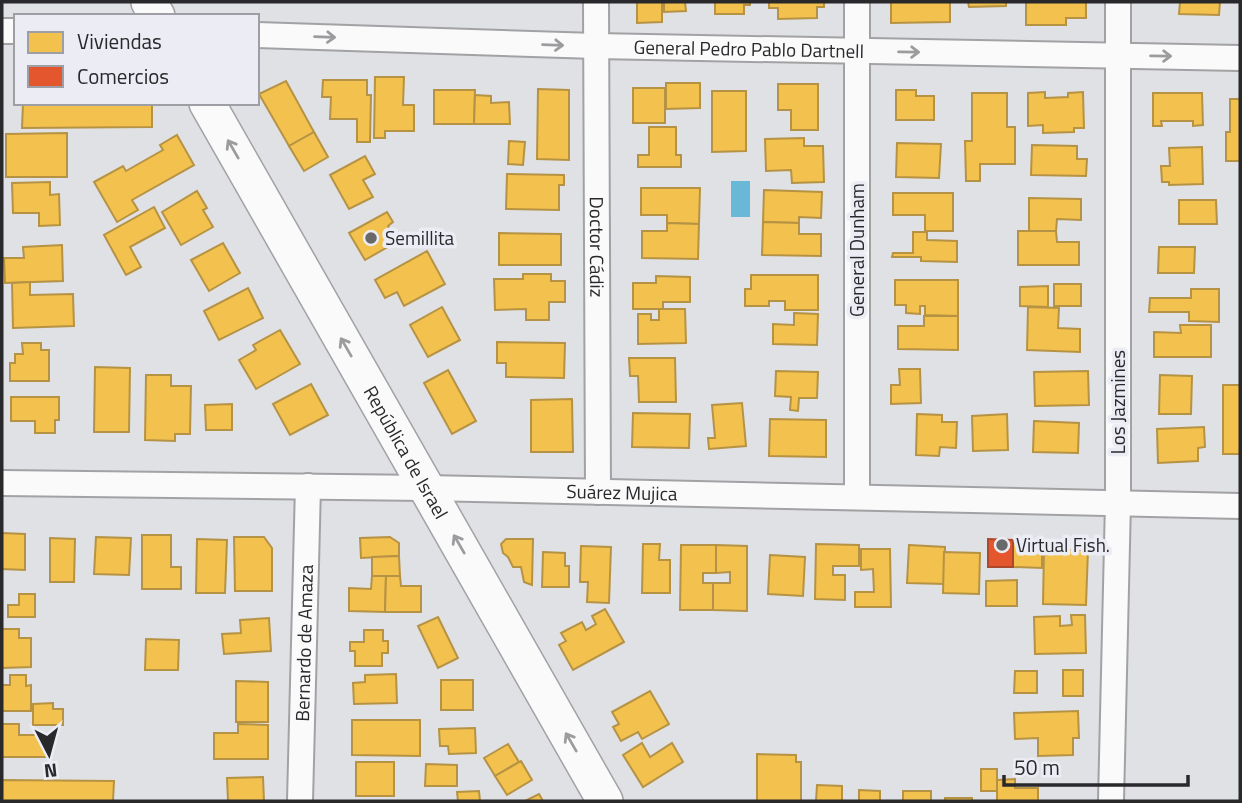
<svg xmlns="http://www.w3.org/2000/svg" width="1242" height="803" viewBox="0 0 1242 803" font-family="'Titillium Web',sans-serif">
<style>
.water{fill:#6ab8d7}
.homes{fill:#f2c14e;stroke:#b69344;stroke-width:2}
.shops{fill:#e4572e;stroke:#ac492d;stroke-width:2}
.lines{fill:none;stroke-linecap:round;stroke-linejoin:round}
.street-casing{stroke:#a2a2a5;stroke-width:28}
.secondary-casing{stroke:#a2a2a5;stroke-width:38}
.street{stroke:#fafafb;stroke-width:24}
.secondary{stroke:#fafafb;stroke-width:35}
.oneway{stroke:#9c9c9e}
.poi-dot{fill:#69696c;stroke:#ecedf4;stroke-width:2.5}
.labels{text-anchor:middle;stroke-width:7;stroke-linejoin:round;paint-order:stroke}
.street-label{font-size:19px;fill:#29292c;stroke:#ecedf4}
.poi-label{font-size:19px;fill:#29292c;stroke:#ecedf4;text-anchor:start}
</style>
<rect width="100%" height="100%" fill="#e0e1e4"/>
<!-- water -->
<rect class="water" x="731" y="181" width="19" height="36"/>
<!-- homes -->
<g class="homes">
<polygon points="637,2 662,2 662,22 637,23"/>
<polygon points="664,2 685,2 686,11 664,12"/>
<polygon points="715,2 750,2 750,5 744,5 744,14 715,14"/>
<polygon points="769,2 824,2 824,7 817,7 817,18 778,19 778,8 769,8"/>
<polygon points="891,2 950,2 950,22 891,23"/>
<polygon points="968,2 1006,2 1006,6 969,7"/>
<polygon points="1026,2 1086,2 1086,18 1066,18 1066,25 1026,25"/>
<polygon points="1180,2 1220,2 1219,15 1179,14"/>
<polygon points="375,77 404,77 403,105 414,105 414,131 385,131 385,138 374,138"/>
<polygon points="323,80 367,80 367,95 371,95 370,142 357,142 357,119 330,119 331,97 322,97"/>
<polygon points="286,81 314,132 289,146 259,94"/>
<polygon points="666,83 700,83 700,108 666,109"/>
<polygon points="778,84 818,84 818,130 791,130 791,110 778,110"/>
<rect x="633" y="88" width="32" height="35"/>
<polygon points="538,89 569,90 569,160 537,159"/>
<polygon points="434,90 475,90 474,124 434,124"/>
<polygon points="896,90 916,90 916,96 934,96 934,120 896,120"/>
<polygon points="712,91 746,91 746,151 712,152"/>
<polygon points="1045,92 1045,98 1068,97 1068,93 1083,92 1084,128 1074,128 1074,132 1043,133 1043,125 1028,126 1028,93"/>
<polygon points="972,93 1007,93 1007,127 1015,127 1015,164 980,164 980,181 966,181 965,141 972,141"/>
<polygon points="1153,93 1202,93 1203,125 1193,126 1193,121 1161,121 1162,126 1153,126"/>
<polygon points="475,95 491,96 491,103 509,102 510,124 474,124"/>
<polygon points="1230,99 1240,99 1240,161 1226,161 1226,132 1230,132"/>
<polygon points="23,103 152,103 152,127 22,128"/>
<polygon points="649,127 676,127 676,155 681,155 681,167 638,167 638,155 649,155"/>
<polygon points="314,132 328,157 304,171 289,146"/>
<polygon points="67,133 67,177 6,177 6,134"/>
<polygon points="177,135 194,165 132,200 138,210 117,222 94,182 123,166 126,171 163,150 160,145"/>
<polygon points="804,138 804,146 823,146 824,182 792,183 791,170 766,171 765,139"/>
<polygon points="509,141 525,142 523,165 508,164"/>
<polygon points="897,143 941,144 939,178 896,177"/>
<polygon points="1032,145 1077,146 1077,159 1087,159 1086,176 1031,175"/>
<polygon points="1202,147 1203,184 1169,185 1169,182 1162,182 1161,166 1170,166 1169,148"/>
<polygon points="365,156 375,174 363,180 373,197 349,209 330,175"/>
<polygon points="507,174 564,175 564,185 559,185 559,210 506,209"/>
<polygon points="50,182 50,195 59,194 60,225 39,226 39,213 13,213 12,183"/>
<polygon points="641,188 700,188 699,224 667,223 667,215 641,215"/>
<polygon points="764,190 822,192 821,218 799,217 799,223 763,222"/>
<polygon points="197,191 207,208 203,210 213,227 181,245 162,212"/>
<polygon points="893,193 953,193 953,231 925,231 925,215 893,215"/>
<polygon points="1029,198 1081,199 1081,220 1057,219 1056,231 1029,231"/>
<polygon points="1179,200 1216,200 1217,224 1179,224"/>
<polygon points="154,207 165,228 130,247 141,267 126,275 104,235"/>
<polygon points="387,212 393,222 388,226 391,232 387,235 393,244 365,260 349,233"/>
<polygon points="763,222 799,223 799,234 821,234 821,256 762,255"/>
<polygon points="667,223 699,224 698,259 642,258 642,231 667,231"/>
<polygon points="1018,231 1056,231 1057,242 1079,242 1079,265 1018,265"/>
<polygon points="913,232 927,232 927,240 957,241 957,262 921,261 921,257 892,257 893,253 913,253"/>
<polygon points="499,233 561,234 561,265 499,265"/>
<polygon points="223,243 240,273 209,291 191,260"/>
<polygon points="62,245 63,281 5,283 4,258 24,258 23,247"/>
<polygon points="1159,247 1195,247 1194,273 1158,273"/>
<polygon points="427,251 445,284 404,306 397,292 385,298 375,280"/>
<polygon points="523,274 551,274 551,281 565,281 565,302 549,302 549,320 526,320 526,309 495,310 494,279 523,279"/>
<polygon points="751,275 818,275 818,310 785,310 785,301 769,301 769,306 745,306 745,289 751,289"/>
<polygon points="656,276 690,277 690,302 663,302 663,309 633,309 633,283 656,283"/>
<polygon points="895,280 958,280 958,316 925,315 925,306 920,306 920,314 906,313 906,305 895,305"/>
<polygon points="30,282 30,295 73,294 74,326 13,328 12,283"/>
<rect x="1054" y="284" width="27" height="22"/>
<polygon points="1048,286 1048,307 1020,306 1020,287"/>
<polygon points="248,288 263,318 219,340 204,311"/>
<polygon points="1191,289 1219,289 1219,322 1189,321 1189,312 1149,312 1150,298 1191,298"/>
<polygon points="442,307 460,340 428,357 410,325"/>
<polygon points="1028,307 1059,308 1058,328 1080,329 1080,352 1027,350"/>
<polygon points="659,309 685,309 686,343 638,344 638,314 651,314 651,320 659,320"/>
<polygon points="794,313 818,314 817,345 773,344 773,324 794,325"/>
<polygon points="924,316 958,316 958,350 898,349 898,326 924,326"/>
<polygon points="1180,325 1211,325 1211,357 1154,357 1154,332 1181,333"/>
<polygon points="280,330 300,364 256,389 239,360 256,350 253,345"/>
<polygon points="497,342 565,343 564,378 506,377 506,363 497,363"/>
<polygon points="22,343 41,343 41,350 49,350 49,381 10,381 10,363 15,363 15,354 23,354"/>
<polygon points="629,358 675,358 676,402 639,402 638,376 630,376"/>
<polygon points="95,367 130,368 129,432 94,432"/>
<polygon points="899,369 920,369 921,403 891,404 891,385 900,385"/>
<polygon points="448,370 476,421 452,434 424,383"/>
<polygon points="776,371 818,372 817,398 799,398 798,411 790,410 791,397 775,396"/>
<polygon points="1088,371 1089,405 1035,406 1034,372"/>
<polygon points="146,375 171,375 171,386 191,386 190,434 175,434 175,441 145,440"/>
<polygon points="1160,375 1192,376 1191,414 1159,414"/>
<polygon points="311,384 328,415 290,435 273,404"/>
<rect x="1223" y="385" width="17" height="69"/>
<polygon points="11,397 59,397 59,420 55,420 55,433 35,433 35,421 11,421"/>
<polygon points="572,399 573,452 531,452 531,400"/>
<polygon points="742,403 746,446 709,449 708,438 715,438 712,405"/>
<polygon points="232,404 232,430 206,430 205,405"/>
<polygon points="633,413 690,414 689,448 632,447"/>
<polygon points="917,414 942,415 942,422 957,422 956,448 940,447 939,456 916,455"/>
<polygon points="1007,414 1008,450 973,451 972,416"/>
<polygon points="770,419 826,420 826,457 769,456"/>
<polygon points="1034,421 1079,423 1078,453 1033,452"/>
<polygon points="1204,427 1205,447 1198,448 1198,461 1158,463 1157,429"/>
<polygon points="2,533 25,534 25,570 2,569"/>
<polygon points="142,535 171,535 171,567 181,567 181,589 142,589"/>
<polygon points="96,537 131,538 129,575 94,574"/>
<polygon points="234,537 264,537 272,548 272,591 235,591"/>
<polygon points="390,537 399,543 399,556 361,558 360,538"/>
<polygon points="50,538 75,539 74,582 50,582"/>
<polygon points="197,539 227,540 225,593 196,593"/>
<polygon points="506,539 533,539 532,585 524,582 521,567 513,567 508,557 503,553 501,544"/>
<polygon points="1013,540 1042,540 1042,568 1013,567"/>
<polygon points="643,544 660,544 659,560 670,560 670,593 642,593"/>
<polygon points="816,544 859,545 859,566 833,566 833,575 845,575 845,600 815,599"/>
<polygon points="681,545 716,545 716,573 703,573 703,583 713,583 713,610 680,610"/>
<polygon points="716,545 747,546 747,611 713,610 713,583 730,583 730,572 716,573"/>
<polygon points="909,545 945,547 944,584 907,583"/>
<polygon points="581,546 611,547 609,603 587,602 588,582 580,582"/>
<polygon points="861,549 890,549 891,607 855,607 855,592 874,592 873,569 861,570"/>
<polygon points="1044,549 1088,550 1086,605 1043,604"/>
<polygon points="543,552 565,553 565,566 569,566 569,587 542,587"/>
<polygon points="944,552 980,553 979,594 943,593"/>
<polygon points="770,555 805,557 803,596 768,594"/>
<polygon points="399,556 400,576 372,576 372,557"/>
<polygon points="372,576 386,576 385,612 349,611 349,588 371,589"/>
<polygon points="386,576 400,576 401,586 421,586 421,612 385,612"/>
<polygon points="1017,580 1017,606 986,606 986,581"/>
<polygon points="19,594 35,594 35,617 8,617 8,605 19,605"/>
<polygon points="605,609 624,642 573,670 559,645 566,641 561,633 582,622 586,630 596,624 592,616"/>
<polygon points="1071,615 1085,615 1086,653 1035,654 1034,617 1060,616 1060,626 1072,625"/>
<polygon points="438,617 458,658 438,668 418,626"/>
<polygon points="269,618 271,651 224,654 222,634 241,633 240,620"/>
<polygon points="2,629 19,629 19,638 31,638 31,667 2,668"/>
<polygon points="364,630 383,630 383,641 388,641 388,653 382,653 382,666 355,666 355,651 350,651 350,642 364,642"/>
<polygon points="146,639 179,640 178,670 145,670"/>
<rect x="1063" y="670" width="20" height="26"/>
<polygon points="1015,671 1037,671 1037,693 1014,693"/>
<polygon points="396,674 397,703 354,704 353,683 365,682 365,675"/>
<polygon points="10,675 26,675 26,686 31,685 31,711 2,711 2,685 10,685"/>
<rect x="441" y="680" width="32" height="30"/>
<polygon points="236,681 268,682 268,722 236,722"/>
<polygon points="650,691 669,724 642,739 638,732 621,741 613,727 619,724 612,712"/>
<polygon points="53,703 53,709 63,709 63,725 33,725 33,704"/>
<polygon points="1078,711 1079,738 1073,738 1073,755 1038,756 1038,738 1015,739 1014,713"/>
<polygon points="352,720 420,720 420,756 352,755"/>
<polygon points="2,724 19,724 19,735 46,735 46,757 2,757"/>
<polygon points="238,724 268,725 268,759 214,759 214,733 238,733"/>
<polygon points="475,728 476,753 449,754 448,746 440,746 439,729"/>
<polygon points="642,743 650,757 672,743 683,762 643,787 623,755"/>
<polygon points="508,744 519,762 495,776 484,758"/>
<polygon points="757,754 796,755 796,762 801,762 801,801 757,801"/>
<polygon points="521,761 532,780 507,795 495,776"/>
<rect x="356" y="762" width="38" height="34"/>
<polygon points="426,764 457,765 457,786 425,786"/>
<rect x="981" y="769" width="16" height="22"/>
<polygon points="263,777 264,801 228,801 227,778"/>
<polygon points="1015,779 1015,788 1038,788 1038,801 997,801 997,780"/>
<polygon points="2,780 114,781 113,801 2,801"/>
<polygon points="817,785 842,786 842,801 816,801"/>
<polygon points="859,790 880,791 880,801 859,801"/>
<polygon points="479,791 480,801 458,801 457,792"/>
<rect x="903" y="791" width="28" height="10"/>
<polygon points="539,794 543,801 525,801"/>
<rect x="945" y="798" width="27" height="3"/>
</g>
<!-- shops -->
<polygon class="shops" points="988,539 1013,540 1013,567 988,567"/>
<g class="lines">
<!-- street casing -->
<g class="street-casing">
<g id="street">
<path id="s1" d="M596,2L598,492"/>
<polyline points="857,2 857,497"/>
<polyline points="2,31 16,31"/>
<path id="s2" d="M257,35L596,46L1240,58"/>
<path id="s3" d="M2,483L426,488L1240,506"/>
<path id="s4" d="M300,801L308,486"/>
<polyline points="1111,801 1118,502 1118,2"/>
</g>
</g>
<!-- secondary casing -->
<g class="secondary-casing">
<g id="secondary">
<polyline points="149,2 157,16"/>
<path id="s5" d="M207,103L605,801"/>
</g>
</g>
<!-- street -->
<use href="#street" class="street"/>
<!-- secondary -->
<use href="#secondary" class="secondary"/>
</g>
<!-- one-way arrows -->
<defs><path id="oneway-shaft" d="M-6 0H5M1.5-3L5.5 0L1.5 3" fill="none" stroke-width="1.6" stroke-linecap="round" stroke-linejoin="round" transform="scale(1.75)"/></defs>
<g class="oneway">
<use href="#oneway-shaft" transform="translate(325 37) rotate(2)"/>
<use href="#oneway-shaft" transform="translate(553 45) rotate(2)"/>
<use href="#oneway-shaft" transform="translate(909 52) rotate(1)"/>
<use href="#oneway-shaft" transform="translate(1161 56) rotate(1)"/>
<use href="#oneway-shaft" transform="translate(233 149) rotate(-120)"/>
<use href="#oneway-shaft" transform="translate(346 347) rotate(-120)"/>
<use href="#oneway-shaft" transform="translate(459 544) rotate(-120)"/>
<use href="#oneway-shaft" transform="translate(571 742) rotate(-120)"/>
</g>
<!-- markers -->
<g class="poi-dot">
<circle cx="371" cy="238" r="7"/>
<circle cx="1002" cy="545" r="7"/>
</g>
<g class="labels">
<!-- street labels -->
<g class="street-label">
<text dy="7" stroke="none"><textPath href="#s2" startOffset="492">General Pedro Pablo Dartnell</textPath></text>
<text dy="7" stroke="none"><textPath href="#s1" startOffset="245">Doctor Cádiz</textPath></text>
<text transform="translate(857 250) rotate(-90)" y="7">General Dunham</text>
<text transform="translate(1118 402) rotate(-90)" y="7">Los Jazmines</text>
<text dy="7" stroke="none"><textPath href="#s5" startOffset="402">República de Israel</textPath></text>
<text dy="7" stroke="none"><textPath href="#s3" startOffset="620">Suárez Mujica</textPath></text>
<text dy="7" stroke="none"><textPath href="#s4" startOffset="158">Bernardo de Amaza</textPath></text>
</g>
<!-- poi labels -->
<g class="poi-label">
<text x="385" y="245">Semillita</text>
<text x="1016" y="552">Virtual Fish.</text>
</g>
</g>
<!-- border -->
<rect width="1242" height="803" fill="none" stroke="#29292c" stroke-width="7"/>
<!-- legend -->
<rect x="14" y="14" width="245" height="91" fill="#ecedf4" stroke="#9e9fa4" stroke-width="2"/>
<rect x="28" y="32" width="35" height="21" fill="#f2c14e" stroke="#9e9fa4" stroke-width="2"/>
<text x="77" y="49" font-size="21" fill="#29292c">Viviendas</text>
<rect x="28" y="66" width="35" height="21" fill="#e4572e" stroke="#9e9fa4" stroke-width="2"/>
<text x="77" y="84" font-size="21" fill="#29292c">Comercios</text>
<!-- north arrow -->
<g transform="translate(49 754) rotate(174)" stroke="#ecedf4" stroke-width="5" paint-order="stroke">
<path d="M0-5L12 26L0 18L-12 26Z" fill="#29292c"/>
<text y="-10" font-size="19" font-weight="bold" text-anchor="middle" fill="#29292c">N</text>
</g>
<!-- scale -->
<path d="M1004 775v10h184v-10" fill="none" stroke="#29292c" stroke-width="3.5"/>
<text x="1014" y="775" font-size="21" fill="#29292c" stroke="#ecedf4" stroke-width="5" paint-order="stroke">50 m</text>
</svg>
